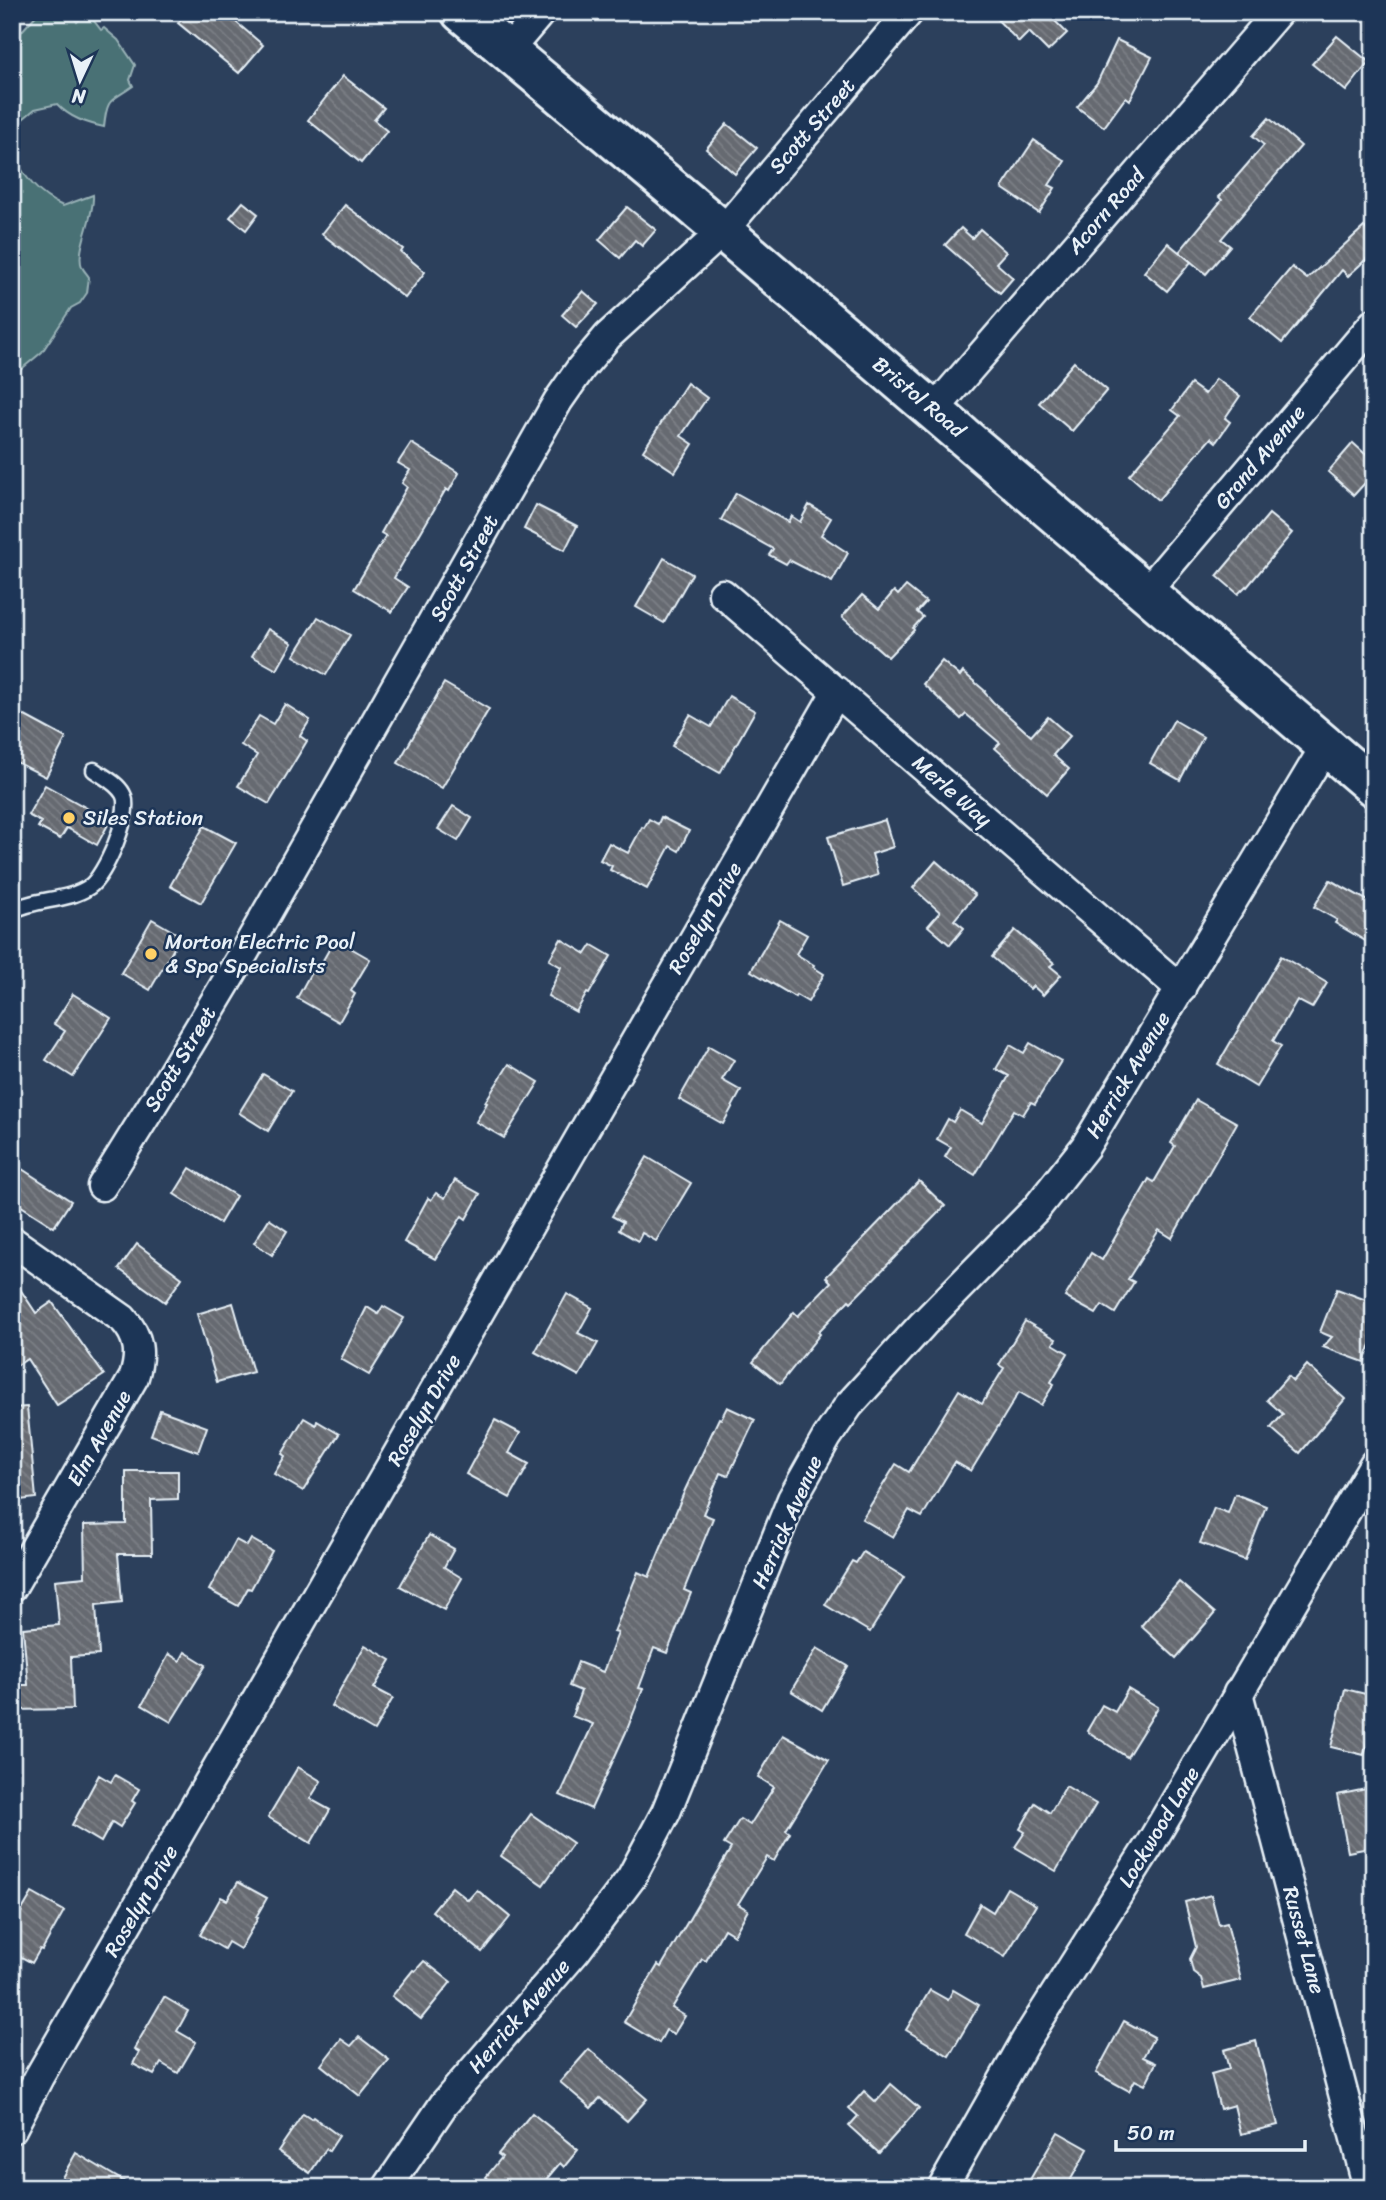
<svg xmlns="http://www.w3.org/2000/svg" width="1386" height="2200" viewBox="0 0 1386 2200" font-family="Sriracha,sans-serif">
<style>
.grass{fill:#497175;stroke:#98b1b6;stroke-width:2}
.building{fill:url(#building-back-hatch);stroke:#e8f1f8;stroke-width:2}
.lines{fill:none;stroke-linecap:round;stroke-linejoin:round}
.service-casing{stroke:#e8f1f8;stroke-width:19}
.minor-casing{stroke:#e8f1f8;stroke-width:33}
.secondary-casing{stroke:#e8f1f8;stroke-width:44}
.service{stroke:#1d3557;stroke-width:14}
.minor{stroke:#1d3557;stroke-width:28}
.secondary{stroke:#1d3557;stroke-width:38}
.poi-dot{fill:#ffd166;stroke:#1d3557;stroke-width:2.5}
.labels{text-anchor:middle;stroke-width:5;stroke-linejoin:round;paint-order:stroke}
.street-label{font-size:21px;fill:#e8f1f8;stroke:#1d3557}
.poi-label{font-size:21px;fill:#e8f1f8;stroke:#1d3557;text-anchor:start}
</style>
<defs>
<pattern id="building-back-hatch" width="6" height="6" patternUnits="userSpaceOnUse" patternTransform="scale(1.75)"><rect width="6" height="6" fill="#666a71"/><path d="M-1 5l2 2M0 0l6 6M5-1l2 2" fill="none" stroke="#7c8086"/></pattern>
</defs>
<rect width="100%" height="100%" fill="#2c405c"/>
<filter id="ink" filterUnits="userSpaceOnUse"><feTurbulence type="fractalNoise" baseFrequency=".0143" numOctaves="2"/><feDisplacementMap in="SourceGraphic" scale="14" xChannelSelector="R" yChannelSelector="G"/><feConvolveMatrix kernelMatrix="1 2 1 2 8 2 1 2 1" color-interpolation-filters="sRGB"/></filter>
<g filter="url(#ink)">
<!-- grass -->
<g class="grass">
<path d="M39,12H69L77,22L87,12L101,30L104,28L118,40L135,65L130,80L133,86C111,102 107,96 104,127C86,123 70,118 57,104L35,109L12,128V42Z"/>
<path d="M12,150C22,175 37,195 63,206L93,195C95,216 75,250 82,267C84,271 87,274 89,277L87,293L80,303L71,308L42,352L19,371L12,392Z"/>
</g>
<!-- building -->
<g class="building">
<polygon points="187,12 224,12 263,45 239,73 178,23"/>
<polygon points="990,12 1049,12 1048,14 1067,33 1048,51 1029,32 1019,42"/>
<polygon points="1337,36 1369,62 1346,91 1312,64"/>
<polygon points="1117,40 1152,57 1130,100 1126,97 1104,127 1077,107 1097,83"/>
<polygon points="343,76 384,108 374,120 387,131 361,163 308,120"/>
<polygon points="1269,118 1301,146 1221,239 1230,246 1206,274 1179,252 1222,200 1219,197 1264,145 1253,136"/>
<polygon points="727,124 757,148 735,174 706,149"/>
<polygon points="1034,140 1065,161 1049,185 1055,188 1039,213 1002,188"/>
<polygon points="243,202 258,214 246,230 230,217"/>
<polygon points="345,205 403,249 401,252 425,272 405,298 322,234"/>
<polygon points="627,207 656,230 642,246 635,240 620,258 599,240"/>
<polygon points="1364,227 1374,237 1374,252 1348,276 1342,270 1282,343 1250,317 1292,267 1307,279"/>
<polygon points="961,228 972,238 980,229 1006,252 996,263 1013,278 1000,293 945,245"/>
<polygon points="1168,243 1191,262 1167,291 1144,272"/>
<polygon points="583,291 598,304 576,327 562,315"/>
<polygon points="1074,362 1107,390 1072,431 1039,403"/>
<polygon points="1216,379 1240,396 1225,418 1230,422 1216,442 1211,438 1158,500 1129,475 1180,416 1172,410 1191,384 1205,394"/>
<polygon points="687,383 707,398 681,436 693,444 675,472 643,451"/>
<polygon points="411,443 459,473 449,491 446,489 394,578 408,587 392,612 354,589 386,536 381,533 407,487 402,483 410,470 398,463"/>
<polygon points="1353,443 1374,462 1374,473 1354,495 1328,472"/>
<polygon points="736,493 788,522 791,516 800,522 809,505 831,518 821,535 848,553 832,582 789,560 786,564 769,555 773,549 721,520"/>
<polygon points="536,505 577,526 565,550 524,529"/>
<polygon points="1269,514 1292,533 1247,587 1246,586 1238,594 1217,576"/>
<polygon points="664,558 692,574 664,623 636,607"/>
<polygon points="906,586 926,602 917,612 923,617 913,628 914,630 888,657 842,617 862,595 879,609 894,591 898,595"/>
<polygon points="318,617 350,635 326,675 294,656"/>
<polygon points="268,629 292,643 277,670 252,656"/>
<polygon points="942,661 960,676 963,672 985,691 984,692 993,702 1031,736 1048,717 1070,736 1053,755 1069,769 1047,794 995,748 1000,743 966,714 961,719 923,684"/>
<polygon points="444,683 489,709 442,788 398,763"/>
<polygon points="729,696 755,711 720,773 672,746 690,715 711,727"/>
<polygon points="285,704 310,720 300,736 307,741 269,804 238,786 257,755 241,745 259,716 273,724"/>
<polygon points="12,709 66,738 46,777 12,760"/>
<polygon points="1174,720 1203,737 1180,780 1150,763"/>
<polygon points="45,785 110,821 97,845 67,828 60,839 38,827 41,822 28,815"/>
<polygon points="453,806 472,818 458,841 438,829"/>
<polygon points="661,817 689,831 679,851 670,846 647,889 610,870 612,866 600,860 609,843 628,853 642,827 644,828 649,819 658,824"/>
<polygon points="885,820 893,847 872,854 878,875 843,886 828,837"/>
<polygon points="204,826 236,843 201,903 170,886"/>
<polygon points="936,861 975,895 954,920 964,928 950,945 928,926 940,912 913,888"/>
<polygon points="1330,880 1374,904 1374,946 1335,923 1337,920 1314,907"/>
<polygon points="152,919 181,936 150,990 121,973"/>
<polygon points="780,920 807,935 796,954 814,965 813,967 824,974 808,1002 796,995 795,997 751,971"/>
<polygon points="1015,930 1054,963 1050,966 1061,975 1043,995 1033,986 1030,989 992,957"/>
<polygon points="335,939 370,959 351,991 355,994 339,1022 297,998 314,967 318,969"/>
<polygon points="561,939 586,954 592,945 611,956 589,994 587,993 576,1012 548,996 561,967 549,960"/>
<polygon points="1281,956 1327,983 1312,1008 1297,1000 1273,1041 1281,1046 1256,1087 1218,1064"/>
<polygon points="73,994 111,1018 73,1077 46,1060 65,1031 54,1024"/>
<polygon points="1030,1043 1061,1061 1035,1104 1031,1102 1023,1115 1014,1110 975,1175 945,1157 951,1147 937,1139 948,1119 953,1122 960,1110 982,1123 1009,1076 996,1069 1010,1045 1024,1053"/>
<polygon points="709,1046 734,1060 722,1080 741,1091 723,1124 679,1099"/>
<polygon points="509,1064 539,1082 504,1138 476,1122 487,1103 485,1102"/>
<polygon points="263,1074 292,1091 268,1131 239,1113"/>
<polygon points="1196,1100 1237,1123 1172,1238 1159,1230 1128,1279 1134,1282 1115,1313 1102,1305 1096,1314 1065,1297 1091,1253 1102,1260 1149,1179 1154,1182 1175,1146 1171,1143"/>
<polygon points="647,1157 691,1183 656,1241 642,1233 638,1241 619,1230 623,1222 612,1216"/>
<polygon points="19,1167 71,1201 54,1227 12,1200 12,1177"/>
<polygon points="190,1168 236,1196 220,1223 174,1194"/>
<polygon points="455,1180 480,1194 466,1219 462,1216 435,1259 404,1242 428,1198 431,1200 436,1193 445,1198"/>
<polygon points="919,1181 945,1206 851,1302 849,1300 818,1332 820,1334 780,1384 753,1362 794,1312 798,1316 831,1282 826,1277"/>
<polygon points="269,1219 287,1231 272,1255 254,1243"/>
<polygon points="137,1244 182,1278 165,1302 119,1269"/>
<polygon points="12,1277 36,1313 52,1302 104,1375 57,1405 27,1359 12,1369"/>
<polygon points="1337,1289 1374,1303 1374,1337 1364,1362 1323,1347 1332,1337 1320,1332"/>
<polygon points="567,1294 592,1308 578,1333 598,1343 579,1376 535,1352"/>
<polygon points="233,1303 253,1372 217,1382 197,1314"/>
<polygon points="383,1306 404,1318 369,1375 341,1359 367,1307 378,1314"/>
<polygon points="1025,1321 1056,1339 1053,1344 1068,1353 1051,1382 1054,1384 1041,1405 1019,1392 971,1471 955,1462 922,1517 909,1510 893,1537 862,1519 896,1464 909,1472 959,1390 982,1404 1004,1368 999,1365"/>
<polygon points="1307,1365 1345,1399 1300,1453 1271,1428 1283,1414 1267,1400 1288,1376 1293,1381"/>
<polygon points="27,1407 36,1498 12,1501 12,1408"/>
<polygon points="727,1407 755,1420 728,1476 720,1473 703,1514 713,1518 684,1590 691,1593 667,1653 654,1648 639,1688 643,1689 626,1732 591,1809 560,1795 593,1724 572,1716 581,1691 569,1686 578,1662 603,1672 618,1633 614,1632 638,1572 649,1577 685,1490 719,1418 721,1419"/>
<polygon points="160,1410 207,1427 198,1452 151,1435"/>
<polygon points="304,1418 316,1425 317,1421 339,1434 303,1491 274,1474 285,1456 282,1454"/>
<polygon points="495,1420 520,1433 509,1453 529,1464 510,1498 466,1474"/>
<polygon points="126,1471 178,1471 178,1499 151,1500 152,1554 118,1554 122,1602 96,1605 99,1655 71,1657 73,1709 12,1710 12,1685 28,1685 23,1628 59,1625 55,1580 85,1577 84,1525 126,1524"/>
<polygon points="1235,1494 1266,1506 1245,1560 1200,1543 1214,1508 1228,1513"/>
<polygon points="429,1535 454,1549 444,1567 462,1578 444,1610 400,1586"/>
<polygon points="251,1539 272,1551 251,1589 248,1588 238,1606 209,1590 236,1540 247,1546"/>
<polygon points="863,1552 904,1577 870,1632 825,1605 852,1561 856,1563"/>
<polygon points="1179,1582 1215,1613 1176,1658 1141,1626"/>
<polygon points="365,1645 391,1660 374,1688 393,1698 374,1731 331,1706"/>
<polygon points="817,1648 848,1666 822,1710 791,1691"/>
<polygon points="185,1652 206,1665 171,1722 142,1705 169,1654 180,1661"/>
<polygon points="1128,1689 1158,1707 1127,1757 1087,1731 1102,1705 1115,1712"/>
<polygon points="1345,1689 1374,1696 1374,1715 1364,1755 1331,1747"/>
<polygon points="783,1735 829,1760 786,1830 790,1833 774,1861 767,1857 738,1904 748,1910 734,1935 724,1929 706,1961 702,1959 672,2008 685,2016 674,2034 666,2030 659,2043 624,2022 658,1965 661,1967 731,1848 724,1844 740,1819 750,1825 774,1787 758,1777"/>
<polygon points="298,1767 321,1781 310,1799 330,1810 311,1843 268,1817"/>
<polygon points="99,1775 111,1782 115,1775 139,1789 132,1801 135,1803 120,1827 112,1822 101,1842 72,1825"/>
<polygon points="1066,1786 1096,1804 1056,1871 1015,1847 1025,1832 1020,1829 1035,1803 1050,1813"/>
<polygon points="1371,1788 1374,1803 1374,1847 1348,1852 1337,1795"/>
<polygon points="531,1814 573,1843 543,1885 501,1856"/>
<polygon points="238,1882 267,1898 256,1917 258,1918 240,1949 228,1942 224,1949 200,1935 221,1897 227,1900"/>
<polygon points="452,1887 468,1900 477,1890 510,1917 482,1952 432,1911"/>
<polygon points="1007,1888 1036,1905 1005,1957 964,1933 980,1904 993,1912"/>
<polygon points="32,1893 64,1911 42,1950 40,1949 32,1963 12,1952 12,1927"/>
<polygon points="1211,1895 1219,1925 1227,1923 1241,1980 1204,1989 1201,1978 1193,1972 1190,1959 1196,1947 1185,1902"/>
<polygon points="424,1961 451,1982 421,2019 392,1996 413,1970 415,1971"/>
<polygon points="930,1990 948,2000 953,1990 979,2005 949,2056 906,2030"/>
<polygon points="164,1997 188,2011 177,2031 196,2042 178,2073 161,2063 154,2075 133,2064 139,2052 134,2049"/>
<polygon points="1124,2021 1154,2037 1143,2057 1156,2063 1145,2085 1135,2080 1129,2091 1096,2073"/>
<polygon points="359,2037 389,2060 360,2096 321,2065 341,2039 351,2046"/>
<polygon points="1256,2041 1278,2125 1241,2134 1234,2105 1220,2109 1211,2074 1229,2069 1224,2050"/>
<polygon points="589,2049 647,2099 627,2121 600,2098 591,2108 560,2082"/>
<polygon points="891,2084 919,2108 879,2153 849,2126 858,2116 849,2108 864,2091 876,2102"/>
<polygon points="532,2113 578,2150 564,2167 560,2163 539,2188 499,2188 486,2177 502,2157 498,2154"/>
<polygon points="303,2114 311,2119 313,2117 339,2136 329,2151 326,2149 310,2173 278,2151"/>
<polygon points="1058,2132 1088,2149 1066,2188 1025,2188"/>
<polygon points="76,2153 135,2188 56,2188"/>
</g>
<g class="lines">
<!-- service casing -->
<g class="service-casing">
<path id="service" d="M12,911C35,898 67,902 89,887C105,877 133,811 123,794C117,783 104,777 94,770"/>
</g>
<!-- minor casing -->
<g class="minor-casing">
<g id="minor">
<polyline points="507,52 541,12"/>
<polyline points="934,410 1278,12"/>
<polyline points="1147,591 1374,323"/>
<polyline points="723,594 1181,989"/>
<polyline points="102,1186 171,1075 245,951 558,401 581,368 608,336 723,231 909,12"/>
<path d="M12,1241L123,1319C140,1337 141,1355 134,1377L12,1587"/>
<polyline points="1238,1693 1368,2188"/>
<polyline points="12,2129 39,2077 837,691"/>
<polyline points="387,2188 444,2104 576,1951 631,1878 666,1812 792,1499 827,1437 849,1405 923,1324 1035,1210 1085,1147 1326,745"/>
<polyline points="942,2188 1026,2040 1152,1841 1374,1464"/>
</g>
</g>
<!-- secondary casing -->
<g class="secondary-casing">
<polyline id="secondary" points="461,12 723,231 1374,787"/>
</g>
<!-- service -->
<use href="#service" class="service"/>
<!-- minor -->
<use href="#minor" class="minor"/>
<!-- secondary -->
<use href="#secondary" class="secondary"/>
</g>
</g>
<!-- markers -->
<g class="poi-dot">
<circle cx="69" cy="818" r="7"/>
<circle cx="151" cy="954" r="7"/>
</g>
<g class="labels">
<!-- street labels -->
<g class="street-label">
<text transform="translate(812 126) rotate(-49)" y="7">Scott Street</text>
<text transform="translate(1106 211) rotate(-49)" y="7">Acorn Road</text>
<text transform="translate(919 397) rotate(40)" y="7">Bristol Road</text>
<text transform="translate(1260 457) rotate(-50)" y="7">Grand Avenue</text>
<text transform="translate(464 568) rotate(-61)" y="7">Scott Street</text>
<text transform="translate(952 791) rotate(41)" y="7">Merle Way</text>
<text transform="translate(705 918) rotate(-60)" y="7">Roselyn Drive</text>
<text transform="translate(180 1059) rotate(-59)" y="7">Scott Street</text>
<text transform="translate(1128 1075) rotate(-59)" y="7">Herrick Avenue</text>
<text transform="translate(424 1410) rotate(-60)" y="7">Roselyn Drive</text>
<text transform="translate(99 1438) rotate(-60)" y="7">Elm Avenue</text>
<text transform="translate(787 1522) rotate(-66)" y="7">Herrick Avenue</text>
<text transform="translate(1159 1827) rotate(-59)" y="7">Lockwood Lane</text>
<text transform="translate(141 1901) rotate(-60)" y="7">Roselyn Drive</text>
<text transform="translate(1304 1940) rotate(75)" y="7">Russet Lane</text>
<text transform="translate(519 2016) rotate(-49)" y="7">Herrick Avenue</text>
</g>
<!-- poi labels -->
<g class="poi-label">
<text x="83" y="825">Siles Station</text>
<text x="165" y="949">Morton Electric Pool<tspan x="165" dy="24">&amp; Spa Specialists</tspan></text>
</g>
</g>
<!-- margin -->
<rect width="1386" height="2200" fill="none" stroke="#1d3557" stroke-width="42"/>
<rect x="21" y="21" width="1344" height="2158" fill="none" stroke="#e8f1f8" stroke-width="2.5" filter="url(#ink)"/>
<!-- north arrow -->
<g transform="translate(80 80) rotate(184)" stroke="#1d3557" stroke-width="5" paint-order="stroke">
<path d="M0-5L12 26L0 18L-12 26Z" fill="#e8f1f8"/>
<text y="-10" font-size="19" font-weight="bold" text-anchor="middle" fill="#e8f1f8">N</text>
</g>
<!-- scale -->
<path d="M1116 2140v10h189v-10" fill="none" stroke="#e8f1f8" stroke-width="3.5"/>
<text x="1127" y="2140" font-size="21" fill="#e8f1f8" stroke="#1d3557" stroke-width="5" paint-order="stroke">50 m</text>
</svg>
